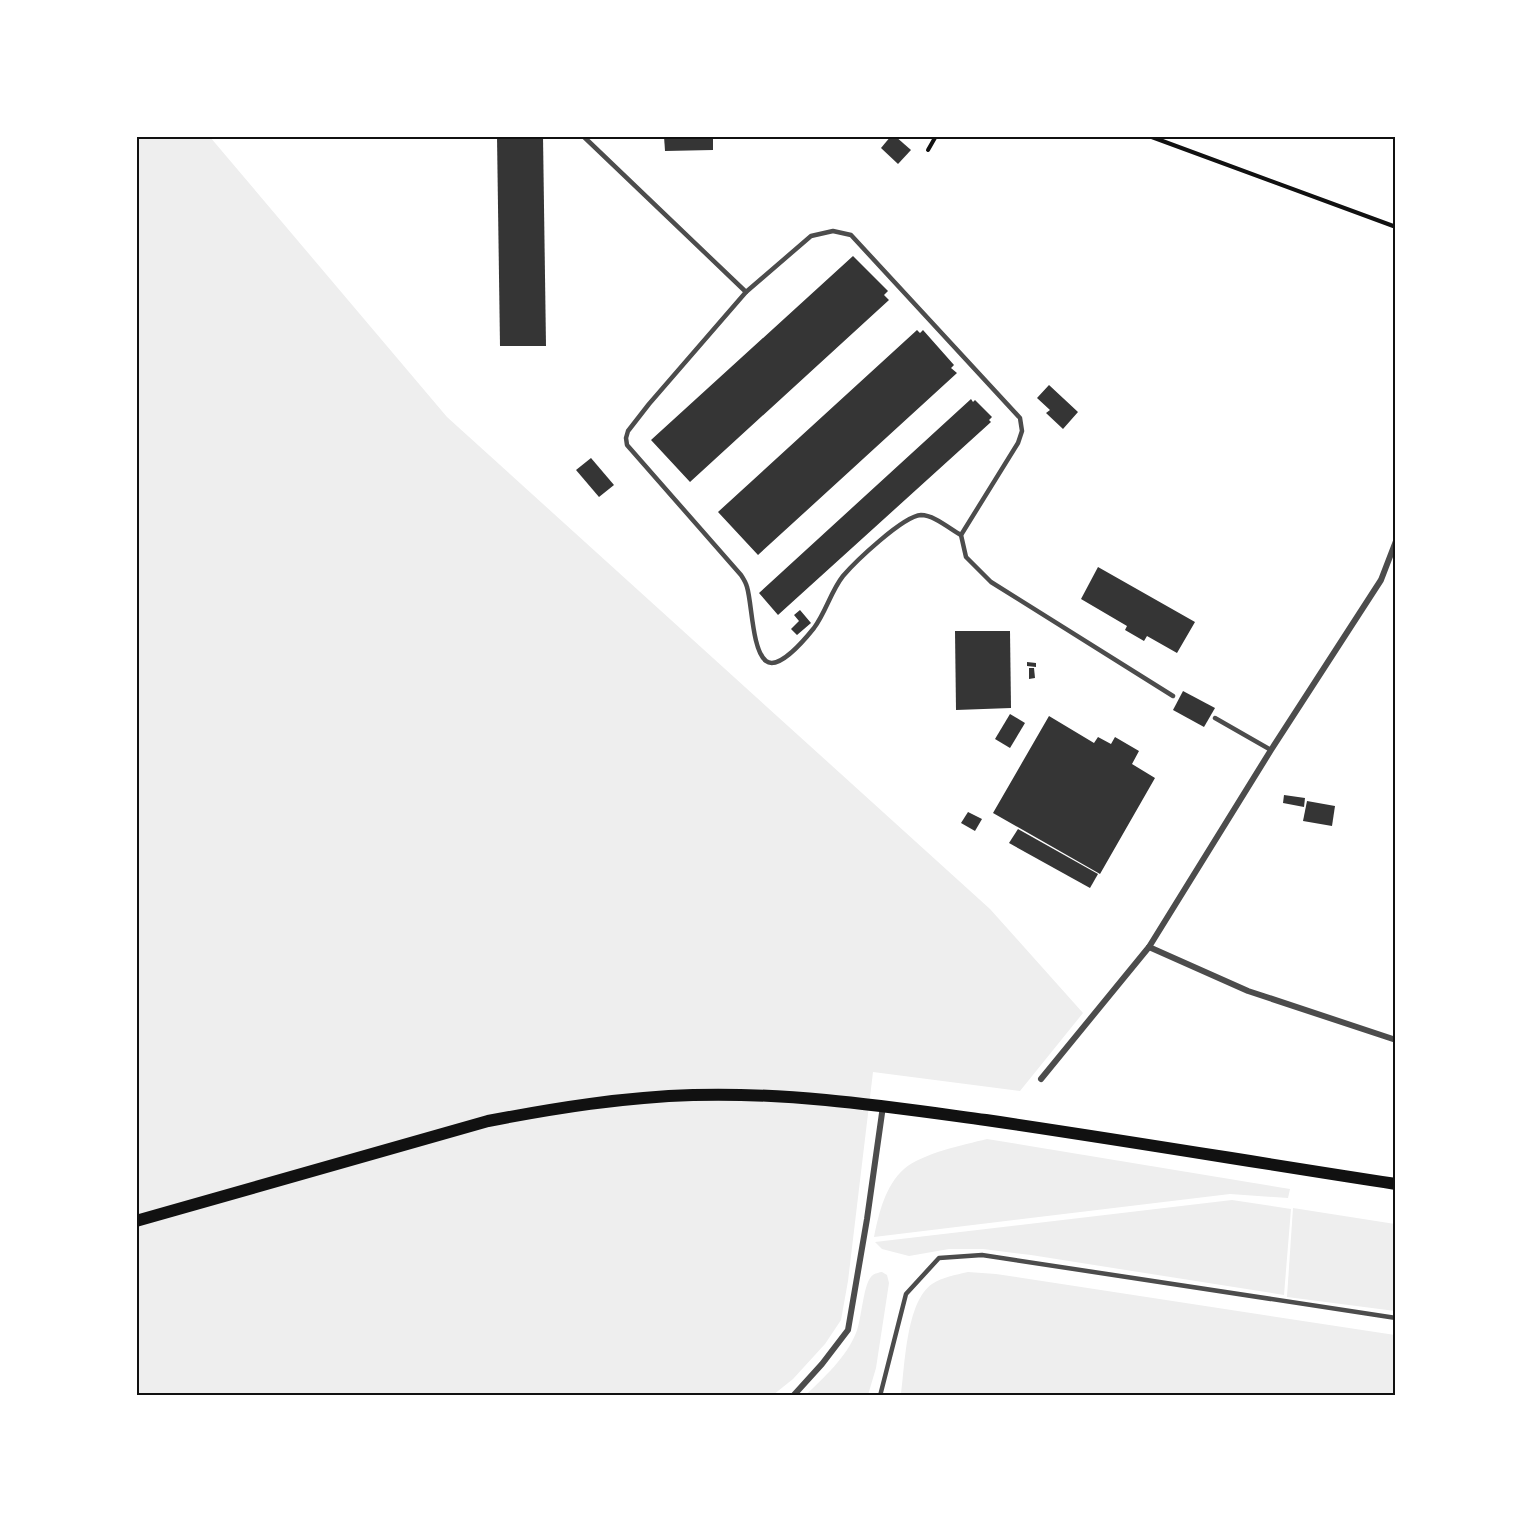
<svg xmlns="http://www.w3.org/2000/svg" width="1532" height="1532" viewBox="0 0 1532 1532" font-family="Quicksand,sans-serif">
<style>
.green{fill:#eee}
.building{fill:#353535}
.lines{fill:none;stroke-linecap:round;stroke-linejoin:round}
.path{stroke:#111;stroke-width:4}
.service{stroke:#4c4c4c;stroke-width:4.5}
.minor{stroke:#4c4c4c;stroke-width:6}
.secondary{stroke:#111;stroke-width:12}
.neatline{fill:none;stroke:#111;stroke-width:2}
</style>
<rect width="100%" height="100%" fill="#fff"/>
<!-- green -->
<g class="green">
<polygon points="137,137 210,137 447,417 990,909 1083,1013 1020,1091 873,1072 848,1281 841,1320 825,1344 793,1379 773,1395 137,1396"/>
<path d="M987,1139L1290,1189L1288,1198L1230,1194L874,1237C879,1213 885,1186 904,1169C923,1153 963,1145 987,1139Z"/>
<polygon points="1232,1200 1291,1209 1284,1295 1031,1255 983,1249 949,1249 909,1256 882,1249 875,1242"/>
<polygon points="1293,1208 1395,1224 1395,1311 1287,1297"/>
<path d="M882,1272L887,1275L889,1283L876,1368L868,1395H806C824,1377 846,1358 856,1333C862,1320 863,1281 873,1275C874,1274 880,1272 882,1272Z"/>
<path d="M968,1272L996,1274L1395,1335V1395H901C905,1366 906,1302 932,1284C943,1277 955,1275 968,1272Z"/>
</g>
<!-- building -->
<g class="building">
<polygon points="497,136 543,136 546,346 500,346"/>
<polygon points="664,136 713,136 713,150 665,151"/>
<polygon points="891,136 895,136 911,150 898,164 881,148"/>
<polygon points="853,256 888,291 884,295 889,300 690,482 651,440"/>
<polygon points="917,330 920,333 923,330 954,365 951,368 957,373 758,555 718,512"/>
<polygon points="1049,385 1078,412 1063,429 1046,413 1050,410 1037,398"/>
<polygon points="971,399 973,402 975,400 992,417 989,420 991,422 778,615 759,593"/>
<polygon points="591,458 614,485 599,497 576,470"/>
<polygon points="1098,567 1195,622 1177,653 1147,636 1144,641 1125,630 1127,626 1081,599"/>
<polygon points="800,610 811,623 797,635 791,629 799,621 794,615"/>
<polygon points="955,631 1010,631 1011,708 956,710"/>
<polygon points="1027,662 1036,663 1036,667 1027,666"/>
<polygon points="1029,668 1034,668 1035,678 1029,679"/>
<polygon points="1183,691 1215,708 1204,727 1173,710"/>
<polygon points="1010,714 1025,723 1010,748 995,739"/>
<polygon points="1049,716 1094,743 1098,737 1111,744 1115,737 1139,751 1132,764 1155,778 1100,874 993,813"/>
<polygon points="1284,795 1305,798 1304,807 1283,803"/>
<polygon points="1307,801 1335,806 1332,826 1303,821"/>
<polygon points="968,812 982,819 975,831 961,823"/>
<polygon points="1018,829 1098,874 1090,888 1009,843"/>
</g>
<g class="lines">
<!-- path -->
<g class="path">
<polyline points="1149,136 1396,227"/>
<polyline points="928,150 936,136"/>
</g>
<!-- service -->
<g class="service">
<polyline points="583,136 746,292 811,236 833,231 851,235 1020,418 1022,431 1018,443 961,535 966,557 991,582 1173,696"/>
<path d="M746,292L649,404L628,431L626,438L627,445L741,575C743,578 746,583 747,587C752,603 752,650 766,661C779,671 806,638 814,628C826,612 831,591 843,576C855,562 903,516 921,515C934,515 950,529 961,535"/>
<polyline points="1215,718 1271,750"/>
<polyline points="880,1396 906,1294 939,1258 982,1255 1396,1318"/>
</g>
<!-- minor -->
<g class="minor">
<polyline points="1149,947 1248,991 1396,1040"/>
<polyline points="1041,1079 1149,947 1271,750 1381,580 1396,541"/>
<polyline points="793,1396 822,1364 848,1330 867,1219 883,1106"/>
</g>
<!-- secondary -->
<path class="secondary" d="M136,1221L488,1121C556,1108 624,1097 693,1095C792,1092 889,1107 986,1120C1123,1140 1259,1163 1396,1184"/>
</g>
<!-- border -->
<rect width="1532" height="1532" fill="none" stroke="#ffffff" stroke-width="276"/>
<rect x="138" y="138" width="1256" height="1256" class="neatline"/>
</svg>
